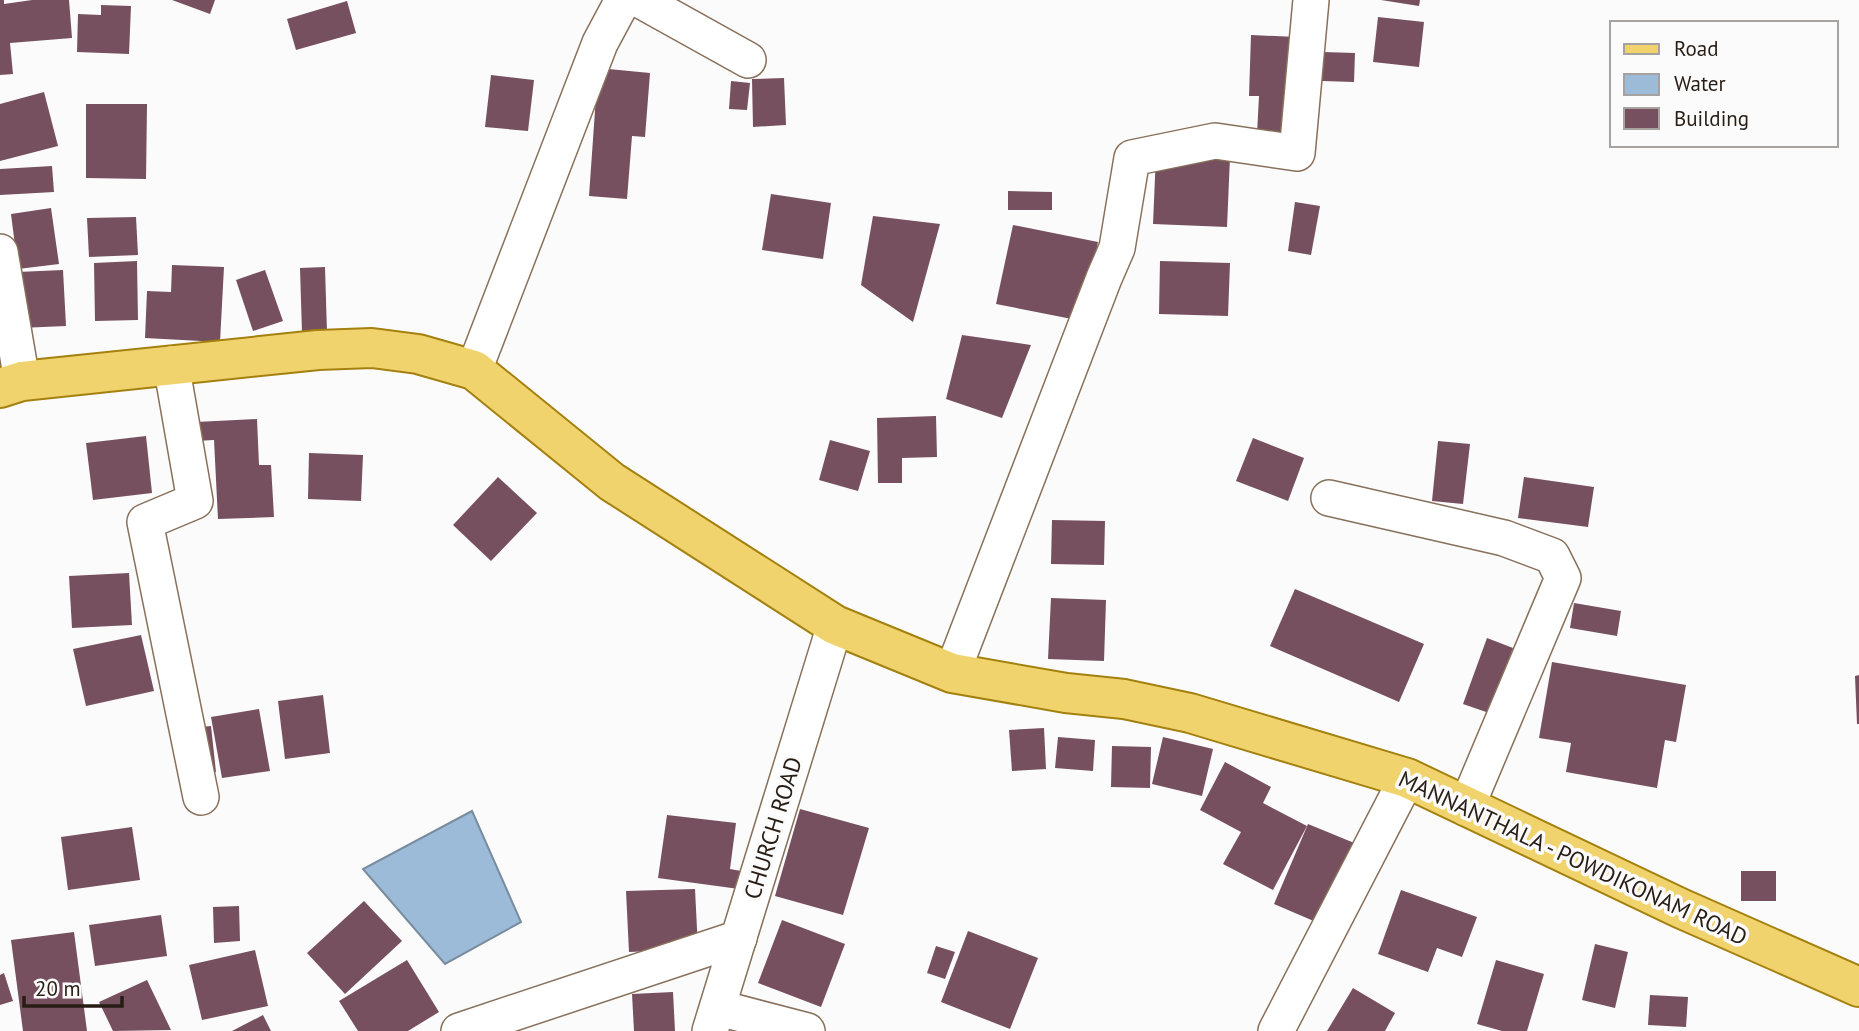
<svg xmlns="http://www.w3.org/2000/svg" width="1859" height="1031" viewBox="0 0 1859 1031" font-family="'PT Sans',sans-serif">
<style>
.water{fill:#9cbbd9;stroke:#798c9e;stroke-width:2}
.building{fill:#76505e}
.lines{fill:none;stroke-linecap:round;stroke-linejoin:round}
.minor-casing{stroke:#88705b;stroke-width:38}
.major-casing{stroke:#a4800f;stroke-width:42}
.minor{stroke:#fff;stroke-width:35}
.major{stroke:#f1d36e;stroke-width:38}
.labels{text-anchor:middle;stroke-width:7;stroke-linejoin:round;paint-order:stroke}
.street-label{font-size:23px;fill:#271d14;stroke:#fbfbfb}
</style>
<rect width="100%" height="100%" fill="#fbfbfb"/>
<!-- water -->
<polygon class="water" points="472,811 521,922 445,964 363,869"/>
<!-- building -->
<g class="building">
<polygon points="0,0 4,0 4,4 32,0 69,0 72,38 10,43 13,74 0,75"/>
<polygon points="172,0 215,0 210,14"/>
<polygon points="1381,0 1420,0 1419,6"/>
<polygon points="347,1 356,33 296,50 287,19"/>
<polygon points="101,5 131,6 129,54 77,52 78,14 101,15"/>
<polygon points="1378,17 1424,22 1419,67 1373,62"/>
<polygon points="1251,35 1296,37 1292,136 1257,134 1259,96 1249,96"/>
<polygon points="1323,52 1355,53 1354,82 1322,81"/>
<polygon points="598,68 650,73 645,137 632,136 627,199 589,196"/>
<polygon points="491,75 534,80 528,131 485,127"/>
<polygon points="784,78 786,125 753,127 752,79"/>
<polygon points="731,81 750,83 747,110 729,109"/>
<polygon points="44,92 58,146 0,161 0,104"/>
<polygon points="86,104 147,104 146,179 86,178"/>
<polygon points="1156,154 1230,157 1227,227 1153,224"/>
<polygon points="52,166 54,192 0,195 0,169"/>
<polygon points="1008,191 1052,192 1052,210 1008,210"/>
<polygon points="771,194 831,203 823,259 762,250"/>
<polygon points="1295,202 1320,206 1311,255 1288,251"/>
<polygon points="51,208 59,264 18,269 11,214"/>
<polygon points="873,216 940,224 913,322 861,285"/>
<polygon points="136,217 138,255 89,257 87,218"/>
<polygon points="1013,225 1098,242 1082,321 996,304"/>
<polygon points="137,261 138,320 95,321 94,263"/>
<polygon points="1160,261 1230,263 1228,316 1159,314"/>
<polygon points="172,265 224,267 220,342 145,338 147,291 171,292"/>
<polygon points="325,267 327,333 302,333 300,268"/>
<polygon points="63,270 66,326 20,328 17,272"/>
<polygon points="265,270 283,321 253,331 236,280"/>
<polygon points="962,335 1031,345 1002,418 946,399"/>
<polygon points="936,416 937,457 902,458 902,483 878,483 877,418"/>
<polygon points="257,419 259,465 271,465 274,517 218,519 214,440 196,441 196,422"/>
<polygon points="146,436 152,493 93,500 86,443"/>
<polygon points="1253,438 1304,458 1288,501 1236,481"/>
<polygon points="830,440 870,451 858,491 819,480"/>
<polygon points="1438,441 1470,444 1463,504 1432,501"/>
<polygon points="309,453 363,455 361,501 308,499"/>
<polygon points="498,477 537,513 491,561 453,525"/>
<polygon points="1524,477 1594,487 1588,527 1518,518"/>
<polygon points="1052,520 1105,521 1104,565 1051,564"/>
<polygon points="129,573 132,625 72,628 69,576"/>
<polygon points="1295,589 1424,644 1399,702 1270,646"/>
<polygon points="1051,598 1106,600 1104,661 1048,659"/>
<polygon points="1574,603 1621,611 1617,636 1570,628"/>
<polygon points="141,635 154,691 86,706 73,649"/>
<polygon points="1487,638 1513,648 1489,713 1463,704"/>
<polygon points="1552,662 1686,685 1676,742 1665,740 1657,788 1566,772 1571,743 1539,738"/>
<polygon points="1859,675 1859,724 1857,724 1855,676"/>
<polygon points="323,695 330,753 285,759 278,701"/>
<polygon points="259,709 270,771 222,778 211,717"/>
<polygon points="211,726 216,772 205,773 200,727"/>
<polygon points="1044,728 1046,769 1012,771 1009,730"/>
<polygon points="1058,737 1095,740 1093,771 1055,768"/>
<polygon points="1163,737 1213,749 1202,796 1152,784"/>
<polygon points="1112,746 1151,747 1150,788 1111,787"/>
<polygon points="1225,762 1271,787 1263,803 1307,826 1273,890 1223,864 1241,832 1200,810"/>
<polygon points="800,809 869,828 843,915 775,896"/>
<polygon points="667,815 736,823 730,869 741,871 739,889 658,878"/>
<polygon points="1308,824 1364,847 1330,928 1274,904"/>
<polygon points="132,827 140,880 68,890 61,837"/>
<rect x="1741" y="871" width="35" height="30"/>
<polygon points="695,889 698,949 629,952 626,891"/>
<polygon points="1401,890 1477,917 1462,957 1437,948 1428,972 1378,954"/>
<polygon points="364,901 402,941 345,994 307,953"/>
<polygon points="239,906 240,941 214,943 213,907"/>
<polygon points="161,915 167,956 95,966 89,925"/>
<polygon points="782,920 845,944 821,1007 758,983"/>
<polygon points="968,931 1038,958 1010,1029 941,1002"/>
<polygon points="74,932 87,1031 23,1031 11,940"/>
<polygon points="1595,944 1628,952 1615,1008 1582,1000"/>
<polygon points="936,946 955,952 945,979 927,973"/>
<polygon points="255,950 268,1006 202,1020 189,965"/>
<polygon points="407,960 439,1012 408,1031 358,1031 339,1001"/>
<polygon points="1496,960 1544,974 1527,1031 1502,1031 1477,1024"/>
<polygon points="4,973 13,1001 0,1005 0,975"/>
<polygon points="147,980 171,1030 113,1031 99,1002"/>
<polygon points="1353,988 1395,1013 1385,1031 1327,1031"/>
<polygon points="673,992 675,1031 634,1031 632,994"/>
<polygon points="1650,995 1688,997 1686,1027 1648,1025"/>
<polygon points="263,1015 271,1031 232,1031"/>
</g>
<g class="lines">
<!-- minor casing -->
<g class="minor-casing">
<g id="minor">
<polyline points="640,0 748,60"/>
<polyline points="0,252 22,381"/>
<polyline points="171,364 195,501 145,522 201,797"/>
<polyline points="474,370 600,43 623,0"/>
<polyline points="1329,498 1504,538 1552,556 1563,578 1466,808"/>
<polyline points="952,673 1104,278 1117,248 1132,158 1215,141 1297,153 1311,0"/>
<polyline points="719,1008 807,1031"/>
<polyline points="459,1031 739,938"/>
<polyline points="710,1031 835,625"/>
<polyline points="1276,1031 1407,778"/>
</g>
</g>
<!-- major casing -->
<g class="major-casing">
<polyline id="major" points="0,388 22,381 318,350 372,348 418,354 474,370 612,482 835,625 952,673 1066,693 1124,699 1190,713 1407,778 1680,908 1859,987"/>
</g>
<!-- minor -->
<use href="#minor" class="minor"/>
<!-- major -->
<use href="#major" class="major"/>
</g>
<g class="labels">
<!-- street labels -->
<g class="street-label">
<text transform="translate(773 828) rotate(-73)" y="8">CHURCH ROAD</text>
<text transform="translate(1573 858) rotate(25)" y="8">MANNANTHALA - POWDIKONAM ROAD</text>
</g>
</g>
<!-- legend -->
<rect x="1610" y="21" width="228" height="126" fill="#fbfbfb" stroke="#a6a29f" stroke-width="2"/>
<rect x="1624" y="44" width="35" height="10" fill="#f1d36e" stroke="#a6a29f" stroke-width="2"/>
<text x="1674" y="56" font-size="21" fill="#271d14">Road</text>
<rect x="1624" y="74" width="35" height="21" fill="#9cbbd9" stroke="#a6a29f" stroke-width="2"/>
<text x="1674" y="91" font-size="21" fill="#271d14">Water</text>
<rect x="1624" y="108" width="35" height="21" fill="#76505e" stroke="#a6a29f" stroke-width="2"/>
<text x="1674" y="126" font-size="21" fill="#271d14">Building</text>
<!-- scale -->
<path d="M24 996v10h98v-10" fill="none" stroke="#271d14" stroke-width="3.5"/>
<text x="35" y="996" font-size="21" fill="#271d14" stroke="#fbfbfb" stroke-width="5" paint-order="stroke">20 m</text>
</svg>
